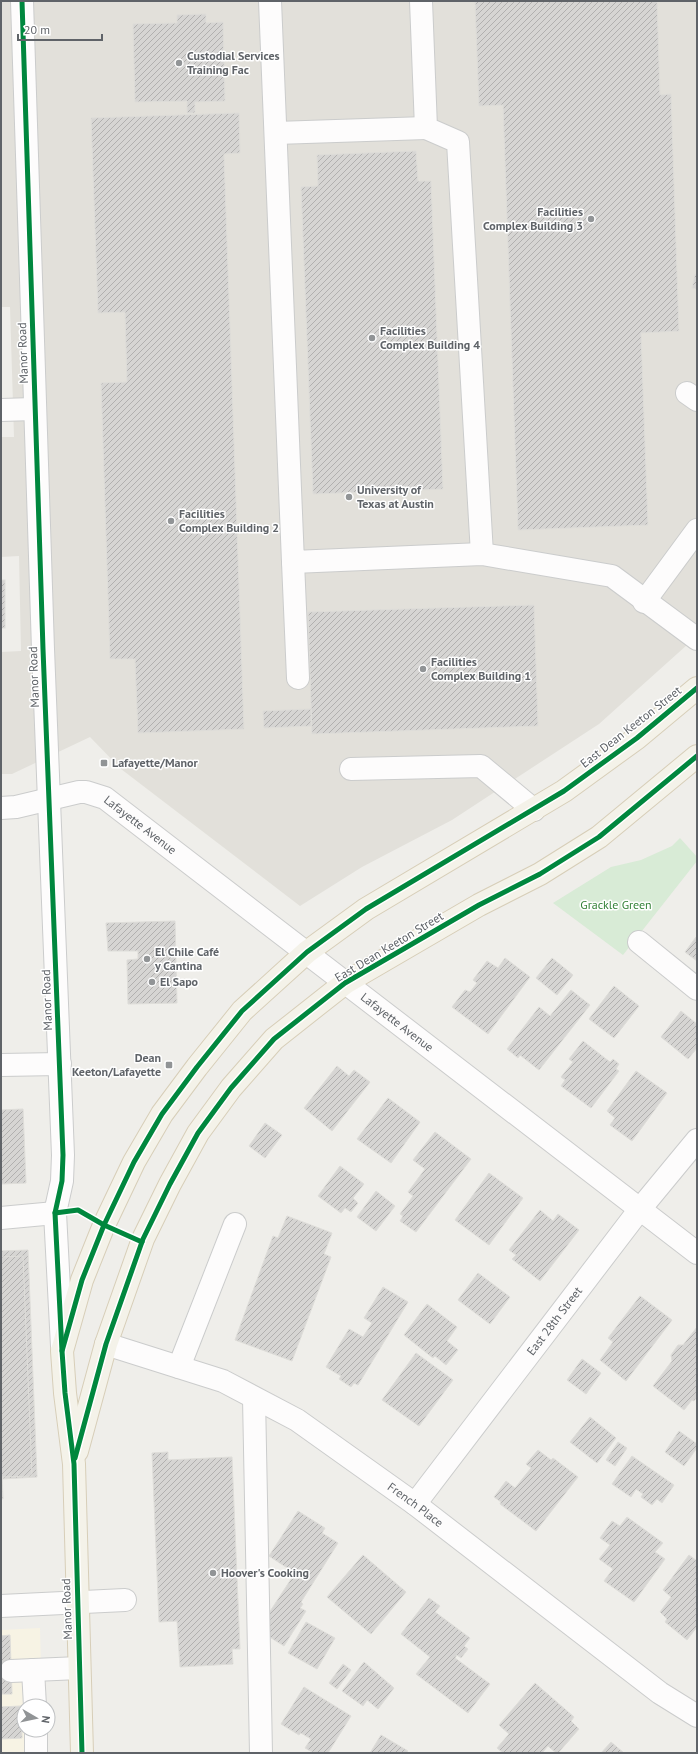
<svg xmlns="http://www.w3.org/2000/svg" width="698" height="1754" viewBox="0 0 698 1754" font-family="'PT Sans',sans-serif">
<style>
.commercial{fill:#f7f3e4}
.education{fill:#e2e0da}
.green{fill:#d8ebd6}
.building{fill:url(#building-hatch);stroke:#deddd9}
.lines{fill:none;stroke-linecap:round;stroke-linejoin:round}
.minor-casing{stroke:#cbcccc;stroke-width:24}
.major-casing{stroke:#d7ceb8;stroke-width:24}
.minor{stroke:#fdfcfc;stroke-width:22}
.major{stroke:#f4f2e9;stroke-width:22}
.cycleway-casing{stroke:#fff;stroke-width:8}
.cycleway{stroke:#00873e;stroke-width:5}
.poi-dot{fill:#919496;stroke:#fff;stroke-width:1.5}
.labels{text-anchor:middle;stroke-width:3;stroke-linejoin:round;paint-order:stroke}
.poi-label{font-size:12px;font-weight:bold;fill:#5f6368;stroke:#fff;text-anchor:start}
.street-label{font-size:12px;fill:#5f6368;stroke:#fff}
.park-label{font-size:12px;fill:#348238;stroke:#fff}
</style>
<defs>
<pattern id="building-hatch" width="6" height="6" patternUnits="userSpaceOnUse"><rect width="6" height="6" fill="#d6d5d3"/><path d="M-1 1l2-2M0 6l6-6M5 7l2-2" fill="none" stroke="#b1b0af"/></pattern>
</defs>
<rect width="100%" height="100%" fill="#efeeea"/>
<!-- commercial -->
<polygon class="commercial" points="40,1628 42,1706 24,1706 24,1730 43,1730 43,1753 1,1753 1,1630"/>
<!-- education -->
<polygon class="education" points="1,1 697,1 697,636 599,724 452,820 362,867 300,906 121,769 90,737 12,774 1,774 1,652 21,651 19,556 1,557 1,437 14,437 10,307 1,307"/>
<!-- green -->
<polygon class="green" points="680,838 697,857 697,861 623,955 553,903 611,867 641,860 672,846"/>
<!-- building -->
<g class="building">
<polygon points="475,1 657,1 660,95 671,94 679,331 641,333 648,525 518,530 503,105 479,106"/>
<polygon points="206,14 206,23 223,22 225,101 195,102 195,113 187,113 187,101 135,102 133,24 177,23 177,15"/>
<polygon points="239,113 240,153 224,154 244,729 138,733 135,659 110,659 101,383 127,382 125,312 98,313 91,118"/>
<polygon points="416,151 418,181 431,181 443,489 313,494 301,187 318,186 317,155"/>
<polygon points="695,274 697,275 697,289 692,288"/>
<rect x="1" y="580" width="4" height="48"/>
<polygon points="534,605 538,726 312,734 308,612"/>
<polygon points="311,709 311,726 264,728 263,711"/>
<polygon points="175,921 177,1003 128,1004 127,960 138,959 138,951 108,951 106,923"/>
<polygon points="696,937 697,938 697,961 685,952"/>
<polygon points="505,958 530,977 488,1034 452,1007 465,990 470,992 477,983 473,980 487,961 498,968"/>
<polygon points="552,958 573,975 557,995 536,978"/>
<polygon points="614,986 639,1006 614,1038 589,1019"/>
<polygon points="571,990 590,1005 539,1070 520,1055 518,1058 507,1049 539,1007 550,1016"/>
<polygon points="681,1011 697,1024 697,1048 688,1059 661,1037"/>
<polygon points="583,1041 610,1062 613,1059 619,1064 616,1069 619,1071 591,1108 561,1086 565,1080 561,1077 573,1062 569,1059"/>
<polygon points="337,1066 349,1076 354,1070 370,1082 332,1131 304,1108"/>
<polygon points="636,1071 667,1093 632,1141 610,1125 615,1118 607,1111"/>
<polygon points="388,1098 420,1122 391,1163 357,1139"/>
<polygon points="23,1109 26,1183 1,1184 1,1110"/>
<polygon points="265,1123 282,1135 265,1158 249,1146"/>
<polygon points="435,1132 471,1159 416,1232 400,1221 403,1216 400,1214 413,1196 408,1192 425,1169 413,1160"/>
<polygon points="340,1166 364,1184 353,1198 358,1203 351,1212 345,1208 341,1213 318,1196"/>
<polygon points="489,1173 523,1198 489,1245 455,1220"/>
<polygon points="376,1191 395,1206 376,1231 357,1217"/>
<polygon points="540,1210 553,1221 558,1214 579,1230 540,1281 512,1259 516,1255 509,1250"/>
<polygon points="287,1216 332,1233 324,1254 331,1257 292,1361 235,1340 273,1236 278,1238"/>
<polygon points="28,1250 37,1477 2,1479 1,1251"/>
<polygon points="23,1256 32,1476 2,1477 3,1499 1,1499 1,1257"/>
<polygon points="478,1273 510,1297 490,1324 458,1300"/>
<polygon points="383,1287 408,1302 358,1385 354,1383 351,1387 339,1379 341,1376 326,1367 349,1329 363,1337 372,1323 364,1318"/>
<polygon points="640,1296 672,1320 626,1381 600,1360 613,1342 608,1338"/>
<polygon points="427,1304 457,1327 447,1341 458,1350 446,1365 435,1356 433,1358 404,1335"/>
<polygon points="697,1327 697,1397 694,1401 692,1400 684,1410 653,1386 672,1361 671,1355 678,1345 683,1345"/>
<polygon points="416,1353 453,1380 419,1426 382,1400"/>
<polygon points="582,1359 601,1373 586,1394 567,1380"/>
<polygon points="590,1417 616,1438 597,1463 570,1442"/>
<polygon points="679,1431 697,1444 697,1448 684,1466 665,1452"/>
<polygon points="618,1442 627,1448 615,1466 606,1460"/>
<polygon points="538,1450 551,1460 553,1458 578,1477 536,1531 500,1504 501,1502 494,1497 506,1481 515,1488 531,1468 526,1464"/>
<polygon points="168,1452 168,1460 232,1457 240,1649 232,1649 233,1664 180,1667 177,1621 159,1622 152,1453"/>
<polygon points="632,1456 674,1485 662,1503 657,1499 652,1505 641,1497 643,1494 636,1489 631,1497 612,1484"/>
<polygon points="298,1511 325,1528 322,1533 338,1543 301,1602 303,1604 300,1608 306,1611 284,1646 268,1636 267,1616 295,1573 269,1556"/>
<polygon points="627,1517 663,1543 655,1552 665,1559 634,1602 604,1581 613,1569 599,1559 610,1545 600,1538 612,1521 620,1526"/>
<polygon points="363,1555 406,1592 371,1634 327,1597"/>
<polygon points="689,1555 697,1561 697,1627 687,1640 665,1622 667,1619 660,1612 671,1597 663,1590"/>
<polygon points="429,1598 440,1606 435,1612 470,1638 464,1646 468,1649 461,1658 457,1655 455,1658 490,1684 468,1713 416,1674 430,1657 401,1634"/>
<polygon points="306,1622 335,1638 317,1669 288,1653"/>
<polygon points="10,1635 12,1694 1,1694 1,1636"/>
<polygon points="364,1662 394,1688 378,1709 367,1700 363,1706 342,1691"/>
<polygon points="343,1664 351,1670 337,1689 329,1683"/>
<polygon points="535,1683 574,1717 571,1721 579,1729 558,1753 556,1753 548,1746 542,1753 503,1753 497,1748 509,1734 499,1725"/>
<polygon points="304,1687 351,1716 328,1753 314,1753 305,1748 311,1739 301,1733 299,1735 281,1724"/>
<polygon points="21,1706 22,1738 1,1739 1,1707"/>
<polygon points="381,1735 408,1751 406,1753 370,1753"/>
<polygon points="611,1742 624,1753 601,1753"/>
</g>
<g class="lines">
<!-- minor casing -->
<g class="minor-casing">
<g id="minor">
<polyline points="22,1 43,649 63,1155 62,1181 55,1213 62,1346"/>
<polyline points="270,1 293,562 482,554 612,576 697,639"/>
<polyline points="421,1 426,128 458,142 482,554"/>
<polyline points="276,133 426,128"/>
<polyline points="687,393 697,400"/>
<polyline points="1,410 34,409"/>
<polyline points="293,562 298,678"/>
<polyline points="644,602 697,530"/>
<polyline points="351,769 481,766 534,810"/>
<path id="s1" d="M1,808L16,807L79,792H86L105,798L697,1253"/>
<polyline points="639,942 697,989"/>
<polyline points="1,1065 60,1064"/>
<polyline points="1,1218 55,1213"/>
<path id="s2" d="M106,1344L223,1381L297,1420L415,1504L660,1693L697,1716"/>
<polyline points="179,1367 235,1224"/>
<polyline points="254,1398 261,1753"/>
<path id="s3" d="M415,1504L640,1209L697,1140"/>
<polyline points="1,1606 125,1600"/>
<polyline points="33,1670 35,1706"/>
<polyline points="11,1671 79,1668"/>
<polyline points="36,1730 36,1753"/>
</g>
</g>
<!-- major casing -->
<g class="major-casing">
<g id="major">
<polyline points="77,1451 106,1344 143,1239 170,1184 198,1133 231,1088 274,1039 345,983 479,905 540,874 599,837 697,756"/>
<polyline points="82,1753 74,1464 65,1393 62,1351 82,1280 104,1225 134,1162 162,1114 197,1067 242,1011 307,952 366,909 564,791 637,738 697,688"/>
</g>
</g>
<!-- minor -->
<use href="#minor" class="minor"/>
<!-- major -->
<use href="#major" class="major"/>
<!-- cycleway casing -->
<g class="cycleway-casing">
<g id="cycleway">
<polyline points="22,1 43,649 63,1155 62,1181 55,1213 62,1351"/>
<polyline points="55,1213 78,1210 104,1225 142,1242"/>
<polyline points="75,1458 106,1344 143,1239 170,1184 198,1133 231,1088 274,1039 345,983 479,905 540,874 599,837 697,756"/>
<polyline points="82,1753 74,1464 65,1393 62,1351 82,1280 104,1225 134,1162 162,1114 197,1067 242,1011 307,952 366,909 564,791 637,738 697,688"/>
</g>
</g>
<!-- cycleway -->
<use href="#cycleway" class="cycleway"/>
</g>
<!-- markers -->
<g class="poi-dot">
<circle cx="179" cy="63" r="4"/>
<circle cx="591" cy="219" r="4"/>
<circle cx="372" cy="338" r="4"/>
<circle cx="349" cy="497" r="4"/>
<circle cx="171" cy="521" r="4"/>
<circle cx="423" cy="669" r="4"/>
<rect x="100" y="759" width="8" height="8" rx="2"/>
<circle cx="147" cy="959" r="4"/>
<circle cx="152" cy="982" r="4"/>
<rect x="165" y="1061" width="8" height="8" rx="2"/>
<circle cx="213" cy="1573" r="4"/>
</g>
<g class="labels">
<!-- poi labels -->
<g class="poi-label">
<text x="187" y="60">Custodial Services<tspan x="187" dy="14">Training Fac</tspan></text>
<text x="583" y="216" text-anchor="end">Facilities<tspan x="583" dy="14">Complex Building 3</tspan></text>
<text x="380" y="335">Facilities<tspan x="380" dy="14">Complex Building 4</tspan></text>
<text x="357" y="494">University of<tspan x="357" dy="14">Texas at Austin</tspan></text>
<text x="179" y="518">Facilities<tspan x="179" dy="14">Complex Building 2</tspan></text>
<text x="431" y="666">Facilities<tspan x="431" dy="14">Complex Building 1</tspan></text>
<text x="112" y="767">Lafayette/Manor</text>
<text x="155" y="956">El Chile Café<tspan x="155" dy="14">y Cantina</tspan></text>
<text x="160" y="986">El Sapo</text>
<text x="161" y="1062" text-anchor="end">Dean<tspan x="161" dy="14">Keeton/Lafayette</tspan></text>
<text x="221" y="1577">Hoover's Cooking</text>
</g>
<!-- street labels -->
<g class="street-label">
<text transform="translate(23 353) rotate(-92)" y="4">Manor Road</text>
<text transform="translate(34 677) rotate(-92)" y="4">Manor Road</text>
<text transform="translate(631 727) rotate(-38)" y="4">East Dean Keeton Street</text>
<text dy="4" stroke="none"><textPath href="#s1" startOffset="151">Lafayette Avenue</textPath></text>
<text transform="translate(389 947) rotate(-31)" y="4">East Dean Keeton Street</text>
<text transform="translate(47 1000) rotate(-92)" y="4">Manor Road</text>
<text dy="4" stroke="none"><textPath href="#s1" startOffset="475">Lafayette Avenue</textPath></text>
<text dy="4" stroke="none"><textPath href="#s3" startOffset="230">East 28th Street</textPath></text>
<text dy="4" stroke="none"><textPath href="#s2" startOffset="352">French Place</textPath></text>
<text transform="translate(67 1609) rotate(-92)" y="4">Manor Road</text>
</g>
<!-- park labels -->
<g class="park-label">
<text x="616" y="909">Grackle Green</text>
</g>
</g>
<!-- border -->
<rect width="698" height="1754" fill="none" stroke="#5f6368" stroke-width="4"/>
<!-- north arrow -->
<g transform="translate(36 1718) rotate(99)"><circle r="19" fill="#ffffff" stroke="#bfc1c3"/>
<path d="M0-3L7 15L0 10L-7 15Z" fill="#919496"/>
<text y="-6" font-size="11" font-weight="bold" text-anchor="middle" fill="#5f6368">N</text>
</g>
<!-- scale -->
<path d="M18 34v6h84v-6" fill="none" stroke="#5f6368" stroke-width="2"/>
<text x="24" y="34" font-size="12" fill="#5f6368" stroke="#ffffff" stroke-width="3" paint-order="stroke">20 m</text>
</svg>
